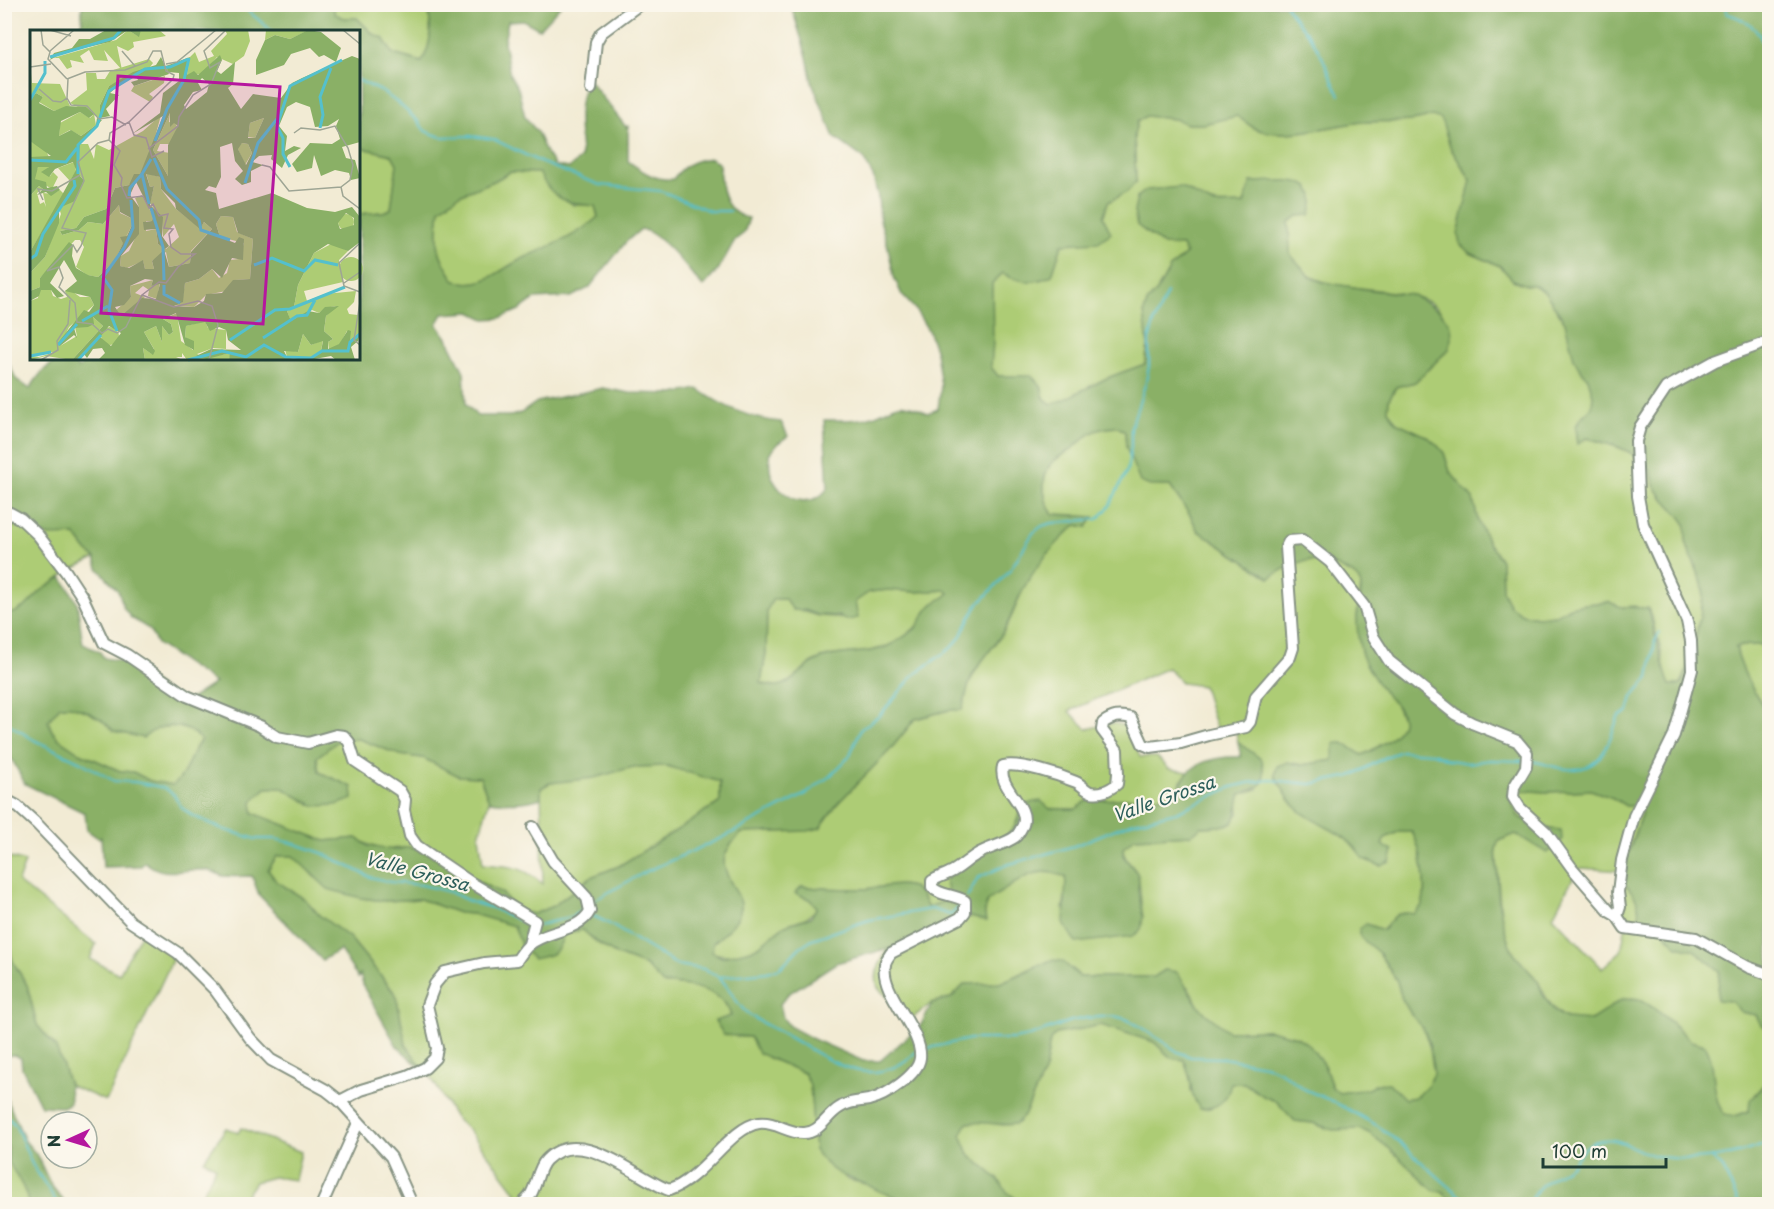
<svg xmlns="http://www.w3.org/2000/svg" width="1774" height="1209" viewBox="0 0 1774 1209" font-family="'Playpen Sans',sans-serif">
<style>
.green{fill:#adcc74;stroke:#668454;stroke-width:1.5}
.forest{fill:#8ab066;stroke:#54764d;stroke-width:1.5;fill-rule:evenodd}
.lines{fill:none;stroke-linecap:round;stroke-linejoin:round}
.stream{stroke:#54c0cd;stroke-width:2}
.minor-casing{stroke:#889484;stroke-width:14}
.minor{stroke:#fff;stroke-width:10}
.labels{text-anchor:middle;stroke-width:4.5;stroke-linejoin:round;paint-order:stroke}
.water-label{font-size:18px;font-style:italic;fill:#2c5e5a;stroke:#fbf7ec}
.inset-river{fill:none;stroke:#54c0cd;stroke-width:3}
.inset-road{fill:none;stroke:#9ea594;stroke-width:1.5}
.view{fill:#b5179e;fill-opacity:0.15;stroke:#b5179e;stroke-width:3}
.inset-edge{fill:none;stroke:#1f3d34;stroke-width:3}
</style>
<rect width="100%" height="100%" fill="#fbf7ec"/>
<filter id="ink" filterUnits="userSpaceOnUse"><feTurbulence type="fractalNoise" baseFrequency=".0167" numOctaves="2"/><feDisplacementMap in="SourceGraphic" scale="12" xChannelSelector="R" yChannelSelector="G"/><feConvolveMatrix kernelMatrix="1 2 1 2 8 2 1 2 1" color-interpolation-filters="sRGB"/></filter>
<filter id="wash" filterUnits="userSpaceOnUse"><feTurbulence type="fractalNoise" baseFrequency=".008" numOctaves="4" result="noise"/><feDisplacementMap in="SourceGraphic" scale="24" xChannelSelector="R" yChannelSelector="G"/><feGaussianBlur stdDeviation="1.35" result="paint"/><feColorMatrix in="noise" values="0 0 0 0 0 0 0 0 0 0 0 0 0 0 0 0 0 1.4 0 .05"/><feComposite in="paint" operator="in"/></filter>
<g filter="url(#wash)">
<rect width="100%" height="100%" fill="#f2ebd4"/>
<!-- green -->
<g class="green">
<path d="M333,5H428C431,27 433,41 422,62L393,54L383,38L373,34L357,18H344L334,14Z"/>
<path d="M1146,116L1175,119L1187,124H1203L1237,116C1243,120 1250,126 1256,129C1285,140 1333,125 1363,122C1388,120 1408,125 1432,116L1442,119L1451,149L1471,180L1469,192L1470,253L1500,266L1513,280L1526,285H1534L1545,292L1565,322L1579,368L1588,378L1593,395L1592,407L1579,420L1576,427L1578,443L1587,438C1610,445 1626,447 1644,463C1654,471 1652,482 1658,491C1664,500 1681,515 1685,523C1687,528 1685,535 1686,541C1689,557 1700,572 1703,588C1705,601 1688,675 1680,685L1670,686C1664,673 1663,660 1660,647C1657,636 1654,628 1652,617L1635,606L1621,607L1609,602L1586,604L1570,607L1556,615L1537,617L1522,614L1510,606L1502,591L1501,560L1489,545L1478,521L1473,499L1450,472L1444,453L1437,445L1428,437L1396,422L1388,410L1389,399L1396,387L1415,382L1449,349L1452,338C1449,330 1446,319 1441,312C1421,284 1344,294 1312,277C1303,273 1296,263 1289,254V222L1298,216L1251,182L1244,204C1220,205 1210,207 1190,191L1137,225L1163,245L1182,246L1186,254L1170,268L1157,291L1148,301L1144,312L1148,346L1145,364L1107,378L1063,400L1051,404L1044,398L1041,386L1032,377L998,376L991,367L992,283L1003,273L1010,278L1052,275L1062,244L1110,233L1103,218L1108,202L1127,192L1136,182L1134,135L1137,122Z"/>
<polygon points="359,147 392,155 397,164 391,209 383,212 359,214"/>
<path d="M510,172L539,173L573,205H595L598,217C574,238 553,245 524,258C499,269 486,289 455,281C435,251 436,244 440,209L459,195L494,181Z"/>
<path d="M1118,427L1125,432L1126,447L1160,486H1170L1190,515L1198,531L1270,578L1285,567L1298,562L1321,560L1333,563L1357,577L1361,585L1357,618L1362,655L1383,691L1395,704L1403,720L1399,730L1389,740L1362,756L1343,743L1333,750L1334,760L1302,765L1296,764L1299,811C1323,824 1350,835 1363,859L1381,866L1382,845L1385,838L1398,832H1412C1421,847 1429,891 1421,907C1420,908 1415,914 1414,915C1396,910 1394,917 1383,930L1366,924L1379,954L1397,981L1402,999L1411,1014L1424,1030L1433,1058L1434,1074L1426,1088L1416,1097L1404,1099L1381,1083L1368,1089L1339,1093L1332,1087L1324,1065L1309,1045L1297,1037L1269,1030L1228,1031L1206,1014L1198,1005L1189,988L1165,970L1154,977H1080L1073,969L1040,964L1000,983L965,984L951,998L932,1003L911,1019L878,988L876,980L877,970L887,949L901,945L967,916L985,921C985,914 983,908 987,902C991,897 1000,893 1006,889C1027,875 1040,866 1066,877L1067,884L1063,909L1142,908C1140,899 1140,878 1137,873C1131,863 1124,861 1123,848L1133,838L1191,835L1201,827L1221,826L1239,813L1238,801L1241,794L1258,789L1262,760L1238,742L1235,728H1216L1203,686L1182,683L1168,668L1069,711L1087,729L1113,723L1127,726L1140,757H1157L1169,769L1189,772L1181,780L1179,790L1169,796L1087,801L1076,809L1021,808L1014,829L948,890L943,902L927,907C924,900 921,892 914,888C903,881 877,889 863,889C842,888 822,890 802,886L796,893L809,899L818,907C807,921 800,918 786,925C778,929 771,937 764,942C751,953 727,959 712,952L713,943C724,933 738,923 741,907C742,903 739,898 737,894C722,867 716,856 742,833L792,831L820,828L838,803L890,750L915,719L949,710L965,700C969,674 986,656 1001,636C1011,622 1016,605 1023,589C1034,564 1056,543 1076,525L1087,527L1076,515L1053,514C1043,501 1040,480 1050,465C1056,457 1065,454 1073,448C1090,433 1094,428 1118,427Z"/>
<polygon points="19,526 64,535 75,535 87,551 95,558 73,569 41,591 26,606 14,613 5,612 4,531 10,527"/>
<path d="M888,590L916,592L947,590L949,593C930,611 914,634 890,645C868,655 843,651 821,658C795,667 793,695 761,683L766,653L767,610L773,599H785L794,610C805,610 808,614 818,616C829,617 837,616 848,620L855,607V601L869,592Z"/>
<path d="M1750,645H1769V714C1755,694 1740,671 1736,647Z"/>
<path d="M60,706H71L86,711L101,719L114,731L143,738C160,722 185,723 201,740C189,754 188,774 173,785L150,781L133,772L120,771L80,753L59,739L52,731L48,721Z"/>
<path d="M359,739L400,755L423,758L459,776L480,777L489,801L479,836L483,864C511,867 519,864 543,884L541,788L550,783L633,767L667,766L720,781V803L705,811L695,819L619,866L591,877L553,906L534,914L517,911L502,893L409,847C391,850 373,850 357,838L325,841L253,813L252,801L266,788L281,787L314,806L352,787L319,772L317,757L339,740Z"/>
<path d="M1514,790L1547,792L1591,790L1613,798L1626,806H1641V815L1621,871L1582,868L1576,872L1553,916L1602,968L1621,951L1626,925L1622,924L1620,880C1632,890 1639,899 1639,916L1694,950L1720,971L1717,999L1731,1001L1741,1012L1756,1015L1762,1025L1769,1029V1079L1754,1095L1749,1111L1735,1116L1724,1114C1718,1106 1714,1095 1713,1085C1712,1080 1713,1076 1711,1071C1698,1046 1676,1024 1653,1008C1650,1006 1646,1001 1642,1000C1618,991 1607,1016 1589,1020C1561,1025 1548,1004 1539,983C1533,972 1519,964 1513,952C1496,919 1500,883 1496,849L1498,841L1516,834L1547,852L1540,828L1518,816L1507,794Z"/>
<polygon points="5,856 25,862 18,882 96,944 90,959 119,974 141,934 174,956 106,1101 69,1085 55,1046 37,1025 27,985 13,962 9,947 8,935 5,929"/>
<path d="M277,856H293L303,864L314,877L361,898L385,901L420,899L459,913L473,914L515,926L522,947L564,933L583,930L596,942L617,955L646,966L663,984C688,984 725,989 731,1017L723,1020L737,1037H750L768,1058L804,1073L810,1084L815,1150L848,1180L867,1184L882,1192L895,1195L907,1204H525L469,1130L455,1118L428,1072L426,1073L406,1045L396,994L350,938L319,915L306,900L276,881L268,870Z"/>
<polygon points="1101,1025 1154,1042 1171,1058 1184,1060 1191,1080 1191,1091 1231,1083 1244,1083 1265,1097 1276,1101 1295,1121 1313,1123 1327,1129 1361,1129 1369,1133 1390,1149 1433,1190 1442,1192 1455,1204 1033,1204 1019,1201 1006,1191 998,1179 969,1154 961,1135 967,1123 982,1121 1002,1125 1016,1124 1024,1116 1045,1070 1050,1040 1056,1034"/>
<polygon points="226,1128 238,1133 241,1128 301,1152 295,1180 273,1177 255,1182 240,1204 197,1204 216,1167 204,1160"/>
<path d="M4,1141L8,1147C6,1164 16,1172 23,1187C26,1193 27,1199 30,1204H5Z"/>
</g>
<!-- forest -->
<g class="forest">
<path d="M82,5H333L335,14L344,18H357L373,34L383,38L393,54L422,62C433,41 431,27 428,5H561L539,29L523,20L508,21L504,42L510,75L518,88L525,117L537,132L546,153L555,166L569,168L581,158C581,134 573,101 589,80L626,127L628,126V161C642,171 655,181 673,179C684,165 693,160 711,158L719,164C720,186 723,214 749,218L744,233L735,240L718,270L703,287C689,271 660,232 641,229L626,242L589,288L571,297L535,299L519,310L500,318L485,319L471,312L443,314L437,324L447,338L464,372L466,404L477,416H511L521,413L537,402L603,388L630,393L674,394L698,389C723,407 751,419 781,422L788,436L777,444L769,454C770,460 769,468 771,474C776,492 798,507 817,498C821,497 825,491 828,488L824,420C838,420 853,421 866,418C899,410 890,395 928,413L938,409L941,386L936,352L928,330L915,309L902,295L894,277L888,247L880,220L878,197L873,176L863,158L834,137L812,82L807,57L791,5H1769V645H1750L1736,647C1741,672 1755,695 1769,714V1029L1761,1025L1756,1015L1741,1012L1731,1001L1717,1000L1720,971L1694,950L1677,946L1662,930H1654L1639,916C1639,899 1632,890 1620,880L1641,815V806H1626L1613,798L1591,790L1547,792L1514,790L1508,795L1518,816L1540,828L1561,830L1562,839L1556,847L1547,853L1516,834L1498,841L1496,849L1499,905L1507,938L1514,954L1538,981L1543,995L1555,1012L1566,1018L1591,1020L1623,999L1642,1000L1663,1015L1691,1041L1705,1045C1718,1065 1709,1093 1724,1114L1735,1116L1749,1111L1750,1100L1769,1079V1204H1455L1442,1192L1433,1190L1390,1149L1369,1133L1360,1129L1333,1130L1313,1123L1295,1121L1276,1101L1265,1097L1244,1083H1231C1228,1100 1217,1109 1200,1109C1188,1094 1193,1077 1184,1060L1171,1058L1154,1042L1101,1025L1056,1034L1050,1040L1045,1070L1036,1090L1024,1116L1016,1124C999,1126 984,1121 967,1123L961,1135L969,1154L998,1179L1006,1191L1019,1201L1033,1204H907C896,1195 895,1197 882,1192C876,1190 871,1186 865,1184C842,1176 829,1172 815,1150L810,1085L804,1073L758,1053L750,1037L724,1035L715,1021L731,1016C725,989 687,984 663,984L646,966L617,955L596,942L583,930L564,933C558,955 554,955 533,959L522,947L514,926L473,914L459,913L420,899L385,901L361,898L328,889L293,856H277L268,870L276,881L306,900L319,915L350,938L396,995L406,1045L426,1073L397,1046L364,988L360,974L358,978L340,950L322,960L259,895L252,876C243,876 232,877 223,876C217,874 211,870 205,870C182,868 165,879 145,862L141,866L103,867L101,837L98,838L87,830L85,813L25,784L8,752H5V612L14,613L26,606L41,591L62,577L77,602L83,644L100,652L104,658L121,661L184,703L215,683L157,644L149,629L131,618L123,607L119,592L98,568L95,558L87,551L75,535C64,535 52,537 40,535C25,534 22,518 5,531L4,353L16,379L30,389C39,374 50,359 70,359L78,368L91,358H358L359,214L383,212L391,209L397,164L392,155L359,147L358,32L78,31L82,21ZM1146,116L1175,119L1187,124H1203L1237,116C1243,120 1250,126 1256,129C1285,140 1333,125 1363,122C1387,120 1409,125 1432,116L1441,119L1451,149L1471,180L1458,234L1460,244L1470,253L1500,266L1513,280L1526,285H1534L1545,292L1565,322L1574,359L1579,368L1588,378L1593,395L1592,407L1579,420L1576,427L1578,444L1587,438C1610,444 1627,447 1645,463C1654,471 1652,482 1658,491C1664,500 1681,515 1685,523C1687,528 1685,535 1686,541C1690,557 1700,572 1703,588C1705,601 1688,675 1680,685H1670C1663,669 1660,652 1655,635C1652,626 1652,617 1648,608L1621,607L1609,602L1586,604L1570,607L1556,615L1537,617L1522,614L1510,606L1502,590L1501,560L1489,544L1478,521L1473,499L1450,472L1444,453L1437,445L1428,437L1396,422L1388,410L1389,399L1396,387L1415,382L1449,349L1452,338L1451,326L1440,311L1413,295L1371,290L1323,282L1310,277L1290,254L1289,222L1298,216L1310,215C1326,171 1279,182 1251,182L1244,204L1214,205L1181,187L1147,190L1137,197L1134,212L1137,225L1163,245L1182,246L1186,254L1170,268L1157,291L1148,301L1144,312L1148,346L1145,364L1107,378L1063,400L1051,404L1044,398L1041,386L1032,376H998L991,367L993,342L992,283L1003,273C1018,283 1036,284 1052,275L1062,244L1098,242L1111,233L1103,217L1108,202L1127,192L1136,182L1134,135L1137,122ZM510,172L539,173C552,199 566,204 595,206L598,217C574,238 552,245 524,258C499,269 486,289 455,281C435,252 436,244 440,209L459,195L494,181ZM1118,427L1125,432L1126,447L1140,482L1150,486H1170L1190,515L1198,531L1270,578C1296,559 1317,554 1346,571C1353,574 1360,578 1361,586C1362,597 1357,608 1357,618C1357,629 1359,645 1362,655C1366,666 1376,681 1383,691C1390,700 1403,708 1402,721C1402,735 1374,750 1362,755L1343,743H1334L1333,760L1302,765L1288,762L1277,766L1275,775C1282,787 1288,801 1299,810C1322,829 1348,831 1363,859L1381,866L1390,862L1393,851L1382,845L1385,838L1398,832H1412C1421,847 1429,891 1421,907C1420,908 1415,914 1414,914C1396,910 1394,917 1383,930L1366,924L1359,929L1361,938L1380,954L1397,981L1402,999L1411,1014L1424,1030L1429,1043L1434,1074L1426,1088L1416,1097L1405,1099L1389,1083L1376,1084L1368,1089L1339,1093L1332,1087L1324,1065L1309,1045L1297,1037L1269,1030L1228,1031L1206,1014L1198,1005L1177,972L1165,970L1154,977H1080L1062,961L1051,960L1000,983L965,984L951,998L932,1003L921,1025L880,1061H863L813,1039L789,1026L783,1018L780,1004L788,994L836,963L901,945L967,916L986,921C985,915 983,908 987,903C990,897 1000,893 1006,889C1026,875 1040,866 1066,877L1064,924L1076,943L1133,936L1141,930L1143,917L1138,889L1139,880L1137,873L1124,857L1123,848L1134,838L1191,835L1201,827L1221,826L1233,823C1239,812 1237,805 1241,794C1263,786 1267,785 1262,760L1238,742L1241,757C1215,756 1186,762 1179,790L1169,796L1102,800L1087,801L1076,809H1050L1041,801C1013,804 1025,816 1011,831C995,851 967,864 945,878L948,890L943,902L927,907C924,900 921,892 914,888C902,881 877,889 863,889C842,888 822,890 802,886L795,893L809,899L817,907L811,917L785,925L762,944L751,950L722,957L712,952L713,943C724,933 739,923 741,907C742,903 739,898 737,894C722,867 716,856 742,833L808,831L820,828L838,803L890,750L915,719L949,710H962C966,698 967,686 973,674C982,659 994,647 1003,632C1012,617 1016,601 1025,586C1038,563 1056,543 1076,525L1087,527L1094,517L1053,514C1043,501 1040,480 1050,465C1056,457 1065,454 1073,448C1090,433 1094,428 1118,427ZM888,590L916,592L946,590L949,593C944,598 940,600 934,603C926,608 921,622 915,629C909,634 899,640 892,644C870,656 843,650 820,659C795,669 792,695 761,683L766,653L767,610L773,599H785L793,610H804L817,615L838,616L848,620L858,618L855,602L869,592ZM60,706H71L86,711L101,719L114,731L143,738C160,722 185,722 201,740C189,754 188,774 173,785L150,781L133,772L120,771L80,753L59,739L52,731L48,721ZM359,739L400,755L423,758L459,776L480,777L489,801C506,803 523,804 541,798V788L550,783L594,778L633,767L667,766L720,782V803L705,811L695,819L619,866L591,877L553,906L534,914L517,911L502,893L456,872L432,855L409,847L395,850L368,846L357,838L325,841L253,813L252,801L266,788L281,787L314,806L336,805L353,799L352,787L319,772L317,757L339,740Z"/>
<polygon points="4,929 8,935 9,947 13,962 27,985 37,1025 55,1046 62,1063 69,1085 70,1103 63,1107 41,1106 22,1068 21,1058 14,1055 5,1056"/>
<polygon points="5,1095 25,1141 36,1154 51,1185 66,1204 30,1204 23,1187 8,1161 8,1147 5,1141"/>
</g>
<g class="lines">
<!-- stream -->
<g class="stream">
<polyline points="240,4 273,32"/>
<path d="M1285,4C1295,21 1310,34 1319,51C1327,65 1331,81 1340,95"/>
<path d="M1728,4L1726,13C1758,24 1758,30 1770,60"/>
<polyline points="358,80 381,91 398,103 418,121 425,131 441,137 471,136 493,139 542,163 600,185 661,191 710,211 730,211"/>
<polyline points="4,721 34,740 81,762 114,781 135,782 165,788 174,795 181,807 191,815 222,829 256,839 275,839 293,843 322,853 370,877 391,882 422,885 450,892 471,902 492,908 530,925"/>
<path d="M1530,761C1542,762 1554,768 1567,769C1603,772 1609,742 1618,717L1628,712L1632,697L1649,678L1655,641L1660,632"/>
<polyline points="967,897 978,878 1006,865 1074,846 1130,823 1176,812 1232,787 1248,783 1270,780 1311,784 1351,776 1388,756 1402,751 1433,753 1450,760 1468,763 1490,760 1524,761"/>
<polyline points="593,901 645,872 722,838 806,794 830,776 849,757 861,729 879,716 914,675 951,648 959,639 976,607 1010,570 1033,533 1042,526 1052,523 1098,519 1109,507 1127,471 1131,446 1131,427 1146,382 1149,366 1149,340 1154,323 1167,293"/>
<polyline points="575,914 585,907"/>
<polyline points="591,915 606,922 677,965 704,969 719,977 767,972 780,968 800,947 812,939 869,920 931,909 951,915 961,905"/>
<polyline points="539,925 582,914"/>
<path d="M719,977C730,988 734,1000 744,1010C753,1020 775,1029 787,1036C829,1059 871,1095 916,1052"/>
<polyline points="924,1049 970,1039 1013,1039 1030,1036 1071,1021 1086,1018 1114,1016 1126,1019 1139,1026 1178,1052 1191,1057 1223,1058 1265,1065 1281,1072 1304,1089 1334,1102 1378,1126 1401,1144 1469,1204"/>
<polyline points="4,1113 16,1126 32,1164 58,1204"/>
<polyline points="1711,1157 1723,1168 1739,1204"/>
<path d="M1528,1204C1532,1200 1534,1194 1538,1189C1547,1179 1560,1174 1571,1165C1580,1156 1584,1144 1597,1141C1620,1134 1636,1153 1657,1156C1693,1163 1737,1157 1770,1142"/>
</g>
</g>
</g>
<g filter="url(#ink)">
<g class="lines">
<!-- minor casing -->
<g class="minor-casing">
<g id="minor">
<polyline points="591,89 596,42 601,33 640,4"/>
<polyline points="4,511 10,513 21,519 38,535 66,572 83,598 104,643 127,655 187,696 260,726 277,737 308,743 336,735 344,736 349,742 355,761 400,791 405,800 404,810 410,836 417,846 470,882 535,921 529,944"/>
<polyline points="4,799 17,806 37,824 131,922 178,953 215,990 250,1038 271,1060 326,1090 340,1101 391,1157 412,1204"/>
<polyline points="1617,916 1625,928 1696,938 1748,967 1770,975"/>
<path d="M340,1101L361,1090L407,1076L425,1068L435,1058L437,1048L427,1005L435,984L445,972L484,963L517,960C520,956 524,949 529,945C546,930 579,932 590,911L587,898L553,861L533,827"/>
<polyline points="322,1204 358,1123"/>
<path d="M522,1204C525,1201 529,1198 531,1194C537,1184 538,1168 546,1160C581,1125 634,1177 669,1190C702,1180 730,1127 759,1123C775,1121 787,1133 803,1133C819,1134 827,1115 839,1108C849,1101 858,1102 869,1100C886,1096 918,1075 920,1058C923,1030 880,994 885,965C885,961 889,956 891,953L960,918L965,912V901C954,894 940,896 932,887V881C938,877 943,876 949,873C959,869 967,860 976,855C988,847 1004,845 1015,837C1018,835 1021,829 1023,825C1030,805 997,788 1003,766C1020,762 1059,775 1076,782C1081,784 1086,791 1091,792C1102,794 1109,790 1117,784L1118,774L1117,750L1102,730L1103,723C1113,716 1119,715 1131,718L1143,744L1150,747L1181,743L1209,735L1246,727L1250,722L1256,696L1290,657L1293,648L1286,547L1289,541L1302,540L1330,562L1364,606L1373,636L1389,661L1455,714L1472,723L1517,741L1527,753L1526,767L1514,787L1513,797L1520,808L1546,832L1572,868L1610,912L1617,916L1620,907L1618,892L1622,860L1634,816L1674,735L1692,670L1691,641L1687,621L1643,524L1638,496L1636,441L1640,427L1666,388L1715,361L1770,341"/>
</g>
</g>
<!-- minor -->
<use href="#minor" class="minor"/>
</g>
</g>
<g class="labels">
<!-- water labels -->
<g class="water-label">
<text transform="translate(1164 799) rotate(-19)" y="6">Valle Grossa</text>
<text transform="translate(417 872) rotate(15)" y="6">Valle Grossa</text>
</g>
</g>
<!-- overview -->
<g transform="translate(30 30)">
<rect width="330" height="330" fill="#f2ebd4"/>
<path d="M98,0L108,6L111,0H129L136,6L103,12L104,17L98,21L87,16L92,40L74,20L78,31L64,30L59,20L50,26L54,33L40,30L42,37L37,39L29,28H23L86,10ZM195,0H218L220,11L214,26L203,34L187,27L173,44L157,45L160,27L165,22L169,32L184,26L181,21L197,4ZM236,0H279L260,9L245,5L235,10ZM119,29L123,33L120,37L79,56L70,75V88L40,73L57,60L56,43H66L67,49H75L80,41ZM2,43V53L30,54L40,76L24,81L9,72L13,67L6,63L0,70ZM135,46L134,53L119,64L123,67L120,72L101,61L104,56ZM50,82L60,88L64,84L66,95L51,106L40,100L29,106L30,93ZM140,83L139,92L145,93L148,98L141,114H130L127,121L140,123L138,146L123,120ZM131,85L120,126L110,144L99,155L85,158L76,179L54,187L46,198L30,201L32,205L49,200L58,192L73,194L89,175L90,183L101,188L102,195L85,230L68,247L57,245L46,237L54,217L50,210H45L10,248V257L0,261V243L15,227L31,184L29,178L46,165L54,150L49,145L50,114H58L64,129L66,114L79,120L113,101ZM234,88L225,108L218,107L220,93ZM0,111L15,119L20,129L0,127ZM212,113L218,114L222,123L215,135L207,117ZM44,132L46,141L40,151L28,138ZM16,136L20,138L12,142L20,146L23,142L28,147L22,159L3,148L8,137ZM116,143L130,147L131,159L146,179L170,198L174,192L182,199L161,221L160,233L139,237L136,222L122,231L124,239H115L113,231L97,238L90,236L91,226L99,221L108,202L109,177L105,168L112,165L123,186L122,191H116V201L126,199L128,214L136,219L149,207L144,194L133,207L132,190L120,173L124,156L120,157ZM9,156L13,159L7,163L10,174L14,172L16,177L13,163L23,164L30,160L34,164L0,222V166ZM308 192a8 8 0 1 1 16 0a8 8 0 1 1-16 0ZM191,186L203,187L207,202L223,209L220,249L205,250L196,261L176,265L164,277L142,275L152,272L155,253L169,249L182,239L189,248L197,243L200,230L209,229L214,213L190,207L186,194ZM303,213L318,221L309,230L313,252L274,261L277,271L295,264L326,261L324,272L317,279L319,284L328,285L330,275V302L320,310L317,301L310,314L299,320L298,312L303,309L294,301L296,286L306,276L295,278L289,283L282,280L261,292L257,281L264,277L268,255L284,223ZM309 239a12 12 0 1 1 24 0a12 12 0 1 1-24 0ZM123,250L121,256L130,252L127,269L118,266L119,260L113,256L105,263L115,267L104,278L92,286L85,281L101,267L100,256ZM39,259L50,267H60L64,275L39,297L30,316L47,306L45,297L61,295L63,287L73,296L42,330L16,326L0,330L2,326L9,327L25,322L0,325V271L8,268L9,260H21L23,266L31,269L37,267L35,261ZM147,283L151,311L163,320L164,313L155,307L156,296L175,291L178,298L196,300V319L183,318L167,324L175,328L201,323L199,330H157L152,323V327H146L153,330H115L113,318L122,324L124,319L114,302L126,296L132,312V296L139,305L143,302L141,294L133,289ZM71 306a9 9 0 1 1 18 0a9 9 0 1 1-18 0ZM273,304L281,315L293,310L291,321L279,330L257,327L255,319L268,322Z" fill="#adcc74"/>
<path d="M76,0H111L109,7L98,0L80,12L32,23L20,30L24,23L42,18L49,9H60ZM278,0L291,2L311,18L306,32L294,25L289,27L280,18L261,24L254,35L226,45V30L235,10L245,5L260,9ZM190,25L192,30L187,41L191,44L205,32L203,54L198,58L211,79L223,64L251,68L262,53L272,48L322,26L330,29V112L312,117L316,128L325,130L330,148L321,150L319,143L305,140L291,146L284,125L282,138L267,142L262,134L280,113L302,114L310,109L306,96L309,89L298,96L285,97L280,77L266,72L257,77L249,96L257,106L255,121L264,116L271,118L258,125L252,138L241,129L242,125L229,126L222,132L233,135L221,141V152L212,155L205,149L213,141L205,131L202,113L190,117L191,147L186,158L179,156L175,160L186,163L189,179L242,163L277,178L305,182L322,177L330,187V212L318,221L298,214L284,223L268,255L264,277L257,281L261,291L278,281L289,283L295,277L309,276L296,286L294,301L303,309L298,312V319L309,314L318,300L321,301L320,310L330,302L328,311L321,317L325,330H306L301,326L279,330L291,321L293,311L281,315L273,304L268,322L254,321L257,327L267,330H199L200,323L177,329L166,326L181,319L211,320L198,310L196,300L189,297L180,301L175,292L156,296L155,307L164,311V320L155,315L146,283L133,289L141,294L143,302L139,305L132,296V312L126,296L114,302L125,321L123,325L113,318L115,330H68L75,323L72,318L63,319L57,328L54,324L50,330H42L73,296L63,287L64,294L58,297L44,298L47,308L44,305L30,316L27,314L54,280L59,282L64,275L60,267L35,261L47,251L34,230L20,253L34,266L27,268L21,260H11L9,266L0,271V261L10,257V248L39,212L43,215L42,226L46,238L58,245L68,247L85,230L93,213L90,207L97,206L102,195L101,188L90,182L89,175L73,194L58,192L49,200L32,205L30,201L46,198L54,187L76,179L85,158L99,155L104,144H110L133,86L102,104L130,83L133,63L149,51V43L138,42L136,36L160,27L157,45L164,41L168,45ZM172,48L179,54L177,62L156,79L154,75L163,62L172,60L168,53ZM140,83V97L144,93L148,96L138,115V146L123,120ZM234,88L225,108H218L220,93ZM212,113L218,114L222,123L216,135L208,119ZM116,144L130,147L131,159L145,173L146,179L170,199L174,192L182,199L161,222L160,233L139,237L134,220L122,231L124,239H115L113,230L99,238L90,236L91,226L109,204V177L100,165L106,152L123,186L122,191L113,192L114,200L126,199L128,214L135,219L139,216L132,206L133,187L120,175L124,156L120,157ZM316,183L324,188V195L310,199L308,193ZM191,186L203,187L208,203L223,209L220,249L203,250L192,263L176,264L174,271L164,277L144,276L153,272L155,253L169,249L182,239L192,248L202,228L213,230L214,209L209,207L205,213L190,207L186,194ZM115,249L123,250L121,256L130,254L126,269L112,268L91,286L85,277L94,275L101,267L100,256ZM79,296L91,303L81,316L70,307ZM131,27L139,44L104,56L101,52L108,50L106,46L91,53L80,63L89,65L76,79L80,86L70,88V75L79,56L103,42L126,35ZM6,63L13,67L9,73L24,81L36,76L56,77L64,84L59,88L50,82L31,91L29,106L41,100L51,106L66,95L67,88L72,90L50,114L49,145L54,150L45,171L29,178V193L15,227L0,243V222L46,140L43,132L25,139L19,147L11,142L19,137H8L5,149L16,152L17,158L27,156L30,160L21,166L16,162L7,165L13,159L9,156L0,166V127L21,126L0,111V70Z" fill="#8ab066" fill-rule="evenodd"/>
<path class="inset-river" d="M20,27L84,8L91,0M0,70L15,43V31M290,98L293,85L290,67L301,38M125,111L137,79L154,50L159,28M124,128L137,159L169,190L171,200L200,210M0,130L36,132L47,118M260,137L253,124V108L247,96L260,56L312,30M48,144V115L67,96L79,61L115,39L140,37L158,29M215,153L228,113L247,89M99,166L100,158L112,144M119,174L112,144L121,129M121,178L133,217L134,250M0,229L6,225L13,204L45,156L44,150M224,235L242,228L274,241L285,230L308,235M134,255V264L150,273M52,291L78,276M87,301L79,280L82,260L73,247L94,218L103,198L101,170M233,308L267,286L277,285L285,270M200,310L245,280L260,279L315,257M28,315L47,294M0,326L21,322M48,330L71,305M158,330L192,321L216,327L234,315L256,327L281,328L292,321H318L320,312L330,304"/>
<path class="inset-road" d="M11,0L13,15L20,22L18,29L37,49M20,0L41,6M313,0L330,14M20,21L44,0M92,21L105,36M136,34L147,32L186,0M0,37L21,34M37,49L55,42L95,40L117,32L123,21H131L136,41L144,45L143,49L99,92L80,103L79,110M38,49L37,68L41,75L57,76L69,89L82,87L96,95M9,59L23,71L31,72L37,68M99,92L104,105L116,108L122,127L134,121M264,103L271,98L290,100L305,96L318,118L323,135L320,150L311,157M79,110L90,121L84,135L92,148L91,155L97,168L113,166L119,178L123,174L129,186L138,184L134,198L143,199L139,204L141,217L151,224H165L148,237L136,253L129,252L112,265L144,277L168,271L182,276L188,295L179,330M79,110L68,113L48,132L54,151L32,198L56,203L51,216L47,222L43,215L17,241L29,237L33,248L29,257L45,273L47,292L62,294L72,303L78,299L87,303L96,297L112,265M118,119L148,96L149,87L163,65L181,54L190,32L180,38L174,21L196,0M232,135L240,137L259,161L311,157M311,157L313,166L330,179M13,170L8,159L22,161L50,145M330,213L309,233L314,256L330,262M314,253L330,242M330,272L324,310L330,315M11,330L28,320L27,311L38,294L40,270"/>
<path class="view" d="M88,46L250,57L233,294L71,283Z"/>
<rect width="330" height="330" class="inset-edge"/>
</g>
<!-- margin -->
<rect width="1774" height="1209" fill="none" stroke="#fbf7ec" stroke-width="24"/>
<!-- north arrow -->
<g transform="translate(69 1140) rotate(266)"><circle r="28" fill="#fbf7ec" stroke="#a3ada2" stroke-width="1.5"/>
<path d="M0-4.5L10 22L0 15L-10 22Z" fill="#b5179e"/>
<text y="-9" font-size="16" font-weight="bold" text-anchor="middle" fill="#1f3d34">N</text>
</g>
<!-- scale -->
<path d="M1543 1158v9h123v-9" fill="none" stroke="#1f3d34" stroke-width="3"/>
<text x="1552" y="1158" font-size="18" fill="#1f3d34" stroke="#fbf7ec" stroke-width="4.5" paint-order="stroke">100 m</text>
</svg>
